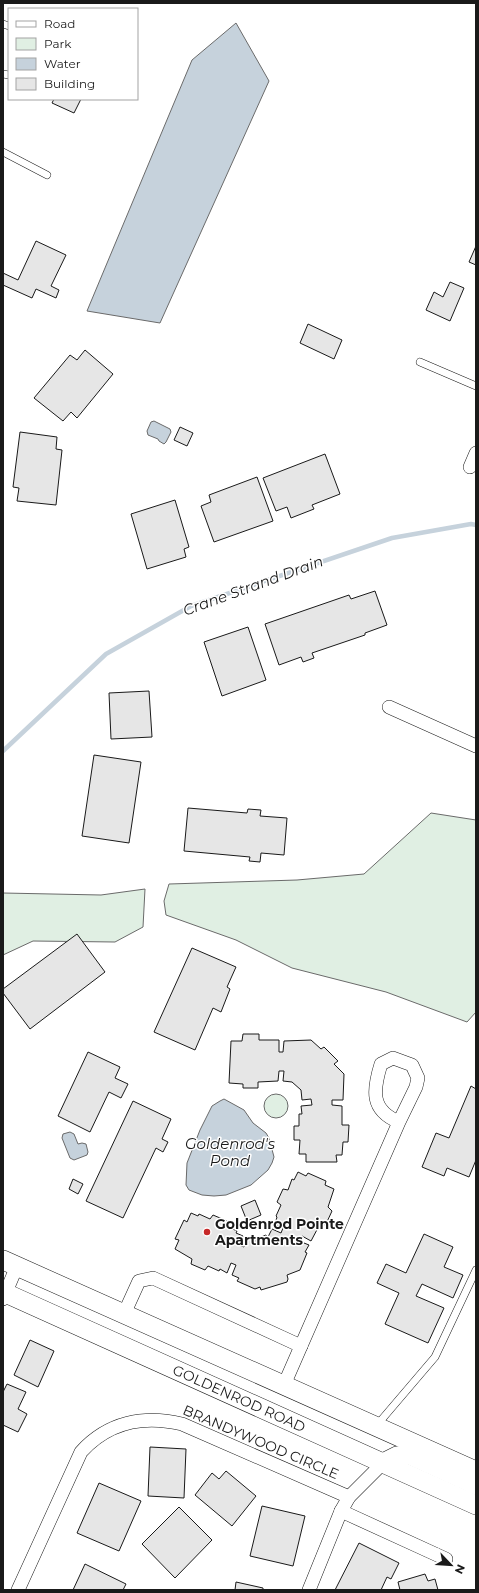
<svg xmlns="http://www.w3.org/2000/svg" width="479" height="1593" viewBox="0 0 479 1593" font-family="Montserrat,sans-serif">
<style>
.green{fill:#e0efe3;stroke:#6a6a6a}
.water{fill:#c6d2dc;stroke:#6a6a6a}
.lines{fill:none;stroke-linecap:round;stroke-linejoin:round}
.stream{stroke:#c6d2dc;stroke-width:4.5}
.building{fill:#e6e6e6;stroke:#1a1a1a}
.lane-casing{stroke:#1a1a1a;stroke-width:8}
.street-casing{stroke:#1a1a1a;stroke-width:14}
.secondary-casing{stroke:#1a1a1a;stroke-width:20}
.lane{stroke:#fff;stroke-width:7}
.street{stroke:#fff;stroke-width:13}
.secondary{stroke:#fff;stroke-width:19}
.poi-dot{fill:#c62828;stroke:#fff;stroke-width:1.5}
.labels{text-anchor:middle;stroke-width:3;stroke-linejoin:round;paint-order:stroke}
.poi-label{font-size:14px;font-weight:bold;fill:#1a1a1a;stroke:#fff;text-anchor:start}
.street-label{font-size:14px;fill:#1a1a1a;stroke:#fff}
.water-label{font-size:15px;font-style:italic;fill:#1a1a1a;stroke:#fff}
</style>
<rect width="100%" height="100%" fill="#fff"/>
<!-- green -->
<g class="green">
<polygon points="431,813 476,820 476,1012 467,1022 386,992 292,968 236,940 166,915 164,901 169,884 297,880 364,874"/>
<polygon points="145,889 143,927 115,942 33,941 3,955 3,893 101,895"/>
<circle cx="276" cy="1106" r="12"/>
</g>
<!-- water -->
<g class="water">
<polygon points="236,23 269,81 160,323 87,311 192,60"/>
<polygon points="154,421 170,429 171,432 166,442 164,444 159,441 158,439 148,435 147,431 151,422"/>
<polygon points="224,1099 244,1110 253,1123 266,1133 269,1138 274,1157 272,1163 268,1170 251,1185 226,1195 214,1196 202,1195 189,1190 186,1185 187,1163 200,1130 212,1106 220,1101"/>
<polygon points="70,1132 74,1134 78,1144 82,1143 86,1144 88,1152 87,1155 74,1160 70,1158 62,1138 63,1134"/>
</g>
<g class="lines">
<!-- stream -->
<polyline class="stream" points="3,751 106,654 191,606 392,538 471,524 476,525"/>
</g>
<!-- building -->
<g class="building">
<polygon points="54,99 81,99 74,113 52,103"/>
<polygon points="36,241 66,255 51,286 59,290 56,298 36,289 32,298 3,285 3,273 18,280"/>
<polygon points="476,246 476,265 469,262"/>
<polygon points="450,282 464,288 450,321 426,310 434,292 443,297"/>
<polygon points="308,324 342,340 334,359 300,343"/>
<polygon points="85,350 113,374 77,418 71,412 63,421 34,398 70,355 77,360"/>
<polygon points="180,427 193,433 187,446 174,440"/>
<polygon points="20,432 57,437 56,449 62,450 56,505 17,501 19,488 13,487"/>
<polygon points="325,454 340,494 312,505 314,509 291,518 287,507 276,511 263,478"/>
<polygon points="257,477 273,521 214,542 201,506 211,502 209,495"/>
<polygon points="175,500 189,547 184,549 186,557 147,569 131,514"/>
<polygon points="375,591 387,625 365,633 365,635 312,653 314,658 303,662 301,657 279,665 265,624 349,595 351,599"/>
<polygon points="248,627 266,680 222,696 204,642"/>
<polygon points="149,691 152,737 111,739 109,693"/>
<polygon points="94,755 141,762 129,843 82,836"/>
<polygon points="188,808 247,813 248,809 261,810 260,816 287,818 284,855 261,853 260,862 249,861 250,857 184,851"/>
<polygon points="77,934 105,972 30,1029 3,993 3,989"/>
<polygon points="192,948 236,967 227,987 230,989 221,1012 213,1008 195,1050 154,1032"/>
<polygon points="243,1034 259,1034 259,1040 279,1040 279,1052 283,1052 284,1041 311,1040 321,1049 324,1047 338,1061 334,1064 344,1074 343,1100 332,1100 332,1105 342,1106 342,1125 349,1125 348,1142 343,1142 342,1155 336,1155 337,1162 306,1162 306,1154 299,1154 300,1140 294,1140 294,1126 299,1126 299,1114 302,1114 301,1106 312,1105 311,1099 302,1100 301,1090 292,1082 283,1081 284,1071 279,1071 278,1081 258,1082 258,1088 243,1088 243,1084 229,1083 231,1041 242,1041"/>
<polygon points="88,1052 120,1067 115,1078 128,1084 121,1098 109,1092 90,1132 58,1116"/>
<polygon points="471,1086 476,1089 476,1160 469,1177 447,1168 444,1176 422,1167 436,1133 449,1138"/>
<polygon points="133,1101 171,1119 162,1139 168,1142 163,1152 156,1148 123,1218 86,1201"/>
<polygon points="298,1172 306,1176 308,1173 326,1181 325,1185 334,1189 328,1207 332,1211 326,1224 324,1225 320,1224 311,1241 302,1236 299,1241 309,1245 305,1252 307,1253 300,1270 287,1275 288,1279 287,1282 261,1290 260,1287 255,1289 237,1281 239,1278 232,1275 236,1265 231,1263 227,1273 220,1269 219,1271 208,1266 205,1270 191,1264 192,1259 175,1249 179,1240 175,1239 184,1220 187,1222 191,1213 198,1216 199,1214 210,1219 213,1215 227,1221 226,1226 237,1231 236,1233 243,1236 239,1245 244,1247 248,1238 256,1242 256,1239 266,1235 268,1237 272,1229 281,1233 283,1228 275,1224 277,1217 276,1216 281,1205 277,1202 283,1189 288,1190 292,1179 294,1180"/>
<polygon points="73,1179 83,1184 78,1194 69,1189"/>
<polygon points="255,1200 261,1215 247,1221 241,1206"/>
<polygon points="424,1234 453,1247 444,1267 463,1275 453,1298 422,1284 416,1296 444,1308 428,1343 385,1324 399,1293 377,1283 386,1264 406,1273"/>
<polygon points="30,1340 54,1351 38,1387 14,1375"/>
<polygon points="7,1384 26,1392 18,1409 27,1414 18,1432 3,1425 3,1392"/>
<polygon points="150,1447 186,1449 184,1498 148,1496"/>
<polygon points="226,1471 256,1496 232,1526 195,1495 212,1473 219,1479"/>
<polygon points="99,1483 141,1501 119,1551 77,1533"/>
<polygon points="262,1506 305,1516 293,1566 250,1556"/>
<polygon points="179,1507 212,1540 175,1578 142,1544"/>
<polygon points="359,1543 399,1563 391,1579 387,1577 381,1590 335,1590"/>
<polygon points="85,1564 126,1584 123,1590 73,1590"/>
<polygon points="425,1574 428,1581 435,1579 438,1590 400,1590 398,1582"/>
<polygon points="236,1582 263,1588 263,1590 235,1590"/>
</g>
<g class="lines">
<!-- lane casing -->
<g class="lane-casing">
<g id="lane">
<polyline points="3,24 9,26"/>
<polyline points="3,74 9,75"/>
<polyline points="3,152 47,175"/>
<polyline points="420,362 476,386"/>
<polyline points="377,1425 435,1357 476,1270"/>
</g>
</g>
<!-- street casing -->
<g class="street-casing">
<g id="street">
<polyline points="470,467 476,453"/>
<polyline points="389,707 476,746"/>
<polyline points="3,1299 17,1266"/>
<polyline points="124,1314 139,1281 153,1278 301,1346 284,1385"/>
<path d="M301,1346L399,1122L416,1087L418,1078L412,1065L393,1058L381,1064C373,1090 370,1110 399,1122"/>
<polyline points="341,1511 446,1559"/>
<path d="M18,1590L81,1452C108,1422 144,1415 182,1424L349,1497"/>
<polyline points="309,1590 341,1511 349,1497 383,1463"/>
</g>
</g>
<!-- secondary casing -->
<g class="secondary-casing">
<g id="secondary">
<polyline points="3,1260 476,1471"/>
<path id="s1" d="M3,1292L476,1505"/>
<polyline points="383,1463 397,1456 410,1455 476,1485"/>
</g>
</g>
<!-- lane -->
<use href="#lane" class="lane"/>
<!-- street -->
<use href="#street" class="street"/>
<!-- secondary -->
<use href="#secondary" class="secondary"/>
</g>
<!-- markers -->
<circle class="poi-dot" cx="207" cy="1232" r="4"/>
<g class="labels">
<!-- poi labels -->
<g class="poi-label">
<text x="215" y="1229">Goldenrod Pointe<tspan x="215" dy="16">Apartments</tspan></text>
</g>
<!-- street labels -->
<g class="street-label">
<text dy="5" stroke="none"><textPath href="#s1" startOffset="259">GOLDENROD ROAD</textPath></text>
<text transform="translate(261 1442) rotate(23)" y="5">BRANDYWOOD CIRCLE</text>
</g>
<!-- water labels -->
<g class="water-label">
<text transform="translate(253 586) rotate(-20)" y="5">Crane Strand Drain</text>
<text x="230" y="1149">Goldenrod's<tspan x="230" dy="17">Pond</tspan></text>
</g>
</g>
<!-- border -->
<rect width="479" height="1593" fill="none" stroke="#1a1a1a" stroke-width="8"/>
<!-- legend -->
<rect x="8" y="8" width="130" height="92" fill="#ffffff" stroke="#a3a3a3"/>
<rect x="16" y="21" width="20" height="6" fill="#ffffff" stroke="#a3a3a3"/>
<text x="44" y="28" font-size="12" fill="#1a1a1a">Road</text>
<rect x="16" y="38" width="20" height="12" fill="#e0efe3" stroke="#a3a3a3"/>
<text x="44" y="48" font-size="12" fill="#1a1a1a">Park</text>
<rect x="16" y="58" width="20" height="12" fill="#c6d2dc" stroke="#a3a3a3"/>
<text x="44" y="68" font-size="12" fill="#1a1a1a">Water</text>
<rect x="16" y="78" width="20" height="12" fill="#e6e6e6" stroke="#a3a3a3"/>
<text x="44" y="88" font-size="12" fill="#1a1a1a">Building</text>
<!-- north arrow -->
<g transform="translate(451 1565) rotate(115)" stroke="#ffffff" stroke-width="3" paint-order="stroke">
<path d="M0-3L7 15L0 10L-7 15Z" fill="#1a1a1a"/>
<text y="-6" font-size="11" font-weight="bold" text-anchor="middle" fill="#1a1a1a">N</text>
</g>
</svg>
